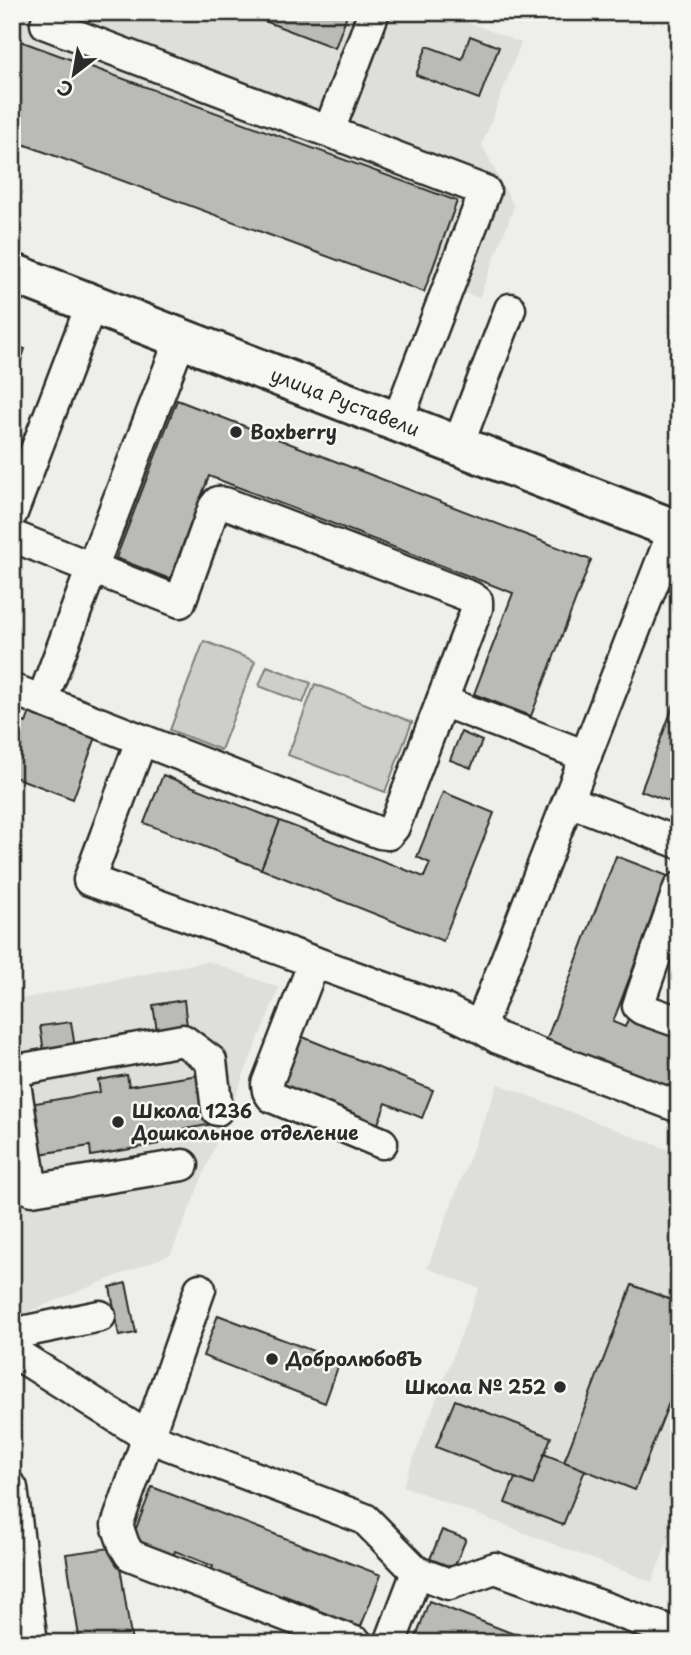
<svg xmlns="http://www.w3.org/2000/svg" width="691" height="1655" viewBox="0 0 691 1655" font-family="'Playpen Sans',sans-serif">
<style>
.built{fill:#dededb}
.green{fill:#cececa;stroke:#7c7c7a;stroke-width:2}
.building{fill:#babab7;stroke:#2b2b2b;stroke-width:2}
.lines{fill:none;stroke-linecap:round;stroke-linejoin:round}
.minor-casing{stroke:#2b2b2b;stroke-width:35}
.major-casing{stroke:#2b2b2b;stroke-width:44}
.minor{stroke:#f6f6f2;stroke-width:30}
.major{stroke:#f6f6f2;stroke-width:38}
.poi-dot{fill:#2b2b2b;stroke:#f6f6f2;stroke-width:2.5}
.labels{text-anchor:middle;stroke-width:5;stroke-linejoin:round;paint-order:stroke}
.street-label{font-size:19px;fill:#2b2b2b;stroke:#f6f6f2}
.poi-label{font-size:19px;font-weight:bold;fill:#2b2b2b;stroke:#f6f6f2;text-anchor:start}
</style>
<rect width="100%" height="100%" fill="#eeeeea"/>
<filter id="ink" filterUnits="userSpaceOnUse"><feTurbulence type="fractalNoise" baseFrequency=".0143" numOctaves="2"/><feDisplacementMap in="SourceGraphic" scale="14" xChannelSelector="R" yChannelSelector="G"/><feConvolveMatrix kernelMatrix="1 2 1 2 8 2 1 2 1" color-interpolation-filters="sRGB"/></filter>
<g filter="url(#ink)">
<!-- built -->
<g class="built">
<polygon points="12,12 442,12 521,43 482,145 514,207 479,298 429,280 424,292 12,140"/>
<polygon points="208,961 279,988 171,1254 23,1314 12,1244 12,1001"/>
<polygon points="498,1084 679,1154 679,1512 652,1582 403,1486 479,1288 427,1268"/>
</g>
<!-- green -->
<g class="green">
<polygon points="204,641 255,661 221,750 170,730"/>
<polygon points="267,666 311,683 303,703 259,686"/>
<polygon points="315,684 412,722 385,792 288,755"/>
</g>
<!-- building -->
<g class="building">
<polygon points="241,12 348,12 335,48"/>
<polygon points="470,36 499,47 479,99 416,75 427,46 462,59"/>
<polygon points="12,38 457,201 424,292 12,140"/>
<polygon points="12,344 25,349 12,385"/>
<polygon points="177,400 591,560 531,716 474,694 513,593 209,476 170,579 116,558"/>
<polygon points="679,691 679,805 641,791"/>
<polygon points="30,712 96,737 73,799 12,776 12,717 26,723"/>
<polygon points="461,732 482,741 471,768 450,760"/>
<polygon points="163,775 280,821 261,869 144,823"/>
<polygon points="443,792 494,813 443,941 261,869 280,821 424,877 430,863 417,857"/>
<polygon points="616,856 668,876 613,1022 625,1027 628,1019 679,1038 679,1092 546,1041"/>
<polygon points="184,1000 187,1026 157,1031 153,1005"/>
<polygon points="71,1022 75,1048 44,1052 40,1026"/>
<polygon points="298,1035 433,1090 422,1118 386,1103 377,1126 277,1086"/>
<polygon points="127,1075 129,1086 199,1075 208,1125 157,1134 159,1144 91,1156 90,1146 39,1154 30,1104 100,1092 98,1080"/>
<polygon points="126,1283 136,1333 119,1336 110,1287"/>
<polygon points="632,1285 679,1303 679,1377 635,1490 564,1462"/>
<polygon points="218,1315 340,1361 325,1403 203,1356"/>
<polygon points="455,1400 551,1437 533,1485 436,1447"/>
<polygon points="544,1454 585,1470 563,1525 505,1503 515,1478 533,1485"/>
<polygon points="152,1487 381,1575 358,1634 315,1617 318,1609 283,1595 280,1603 210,1576 213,1566 175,1551 172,1560 130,1544"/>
<polygon points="442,1530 466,1539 454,1568 430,1559"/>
<polygon points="117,1547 132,1643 80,1643 66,1554"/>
<polygon points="429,1601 537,1643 414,1643"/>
</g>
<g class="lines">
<!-- minor casing -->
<g class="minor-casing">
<g id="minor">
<polyline points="51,12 46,24 485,191 397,422"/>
<polyline points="329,131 374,12"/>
<polyline points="458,445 510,309"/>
<polyline points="12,513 92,303"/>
<polyline points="12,536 92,568 42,701"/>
<polyline points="12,689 380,833 388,834 394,827 477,608 477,601 471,597 225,503 218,502 214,507 180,602 92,568 181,338"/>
<polyline points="442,701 586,756"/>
<polyline points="141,741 89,880 443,1009 480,1027 498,1038 679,1107"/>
<polyline points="569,801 679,843"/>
<polyline points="679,888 638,1006 642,1009 679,1022"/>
<polyline points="314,962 267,1084 268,1091 272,1097 382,1143"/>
<polyline points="480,1027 674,529"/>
<polyline points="12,1071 183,1040 211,1061 217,1110"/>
<polyline points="13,1071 32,1190 183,1165"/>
<polyline points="200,1289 117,1525 124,1545 130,1555 357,1643"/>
<polyline points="12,1334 100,1316"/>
<polyline points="12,1351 148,1437 365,1519 417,1572 449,1584 495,1568 676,1633"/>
<polyline points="12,1488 32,1643"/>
<polyline points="390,1643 417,1572"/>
</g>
</g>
<!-- major casing -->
<g class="major-casing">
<g id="major">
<path id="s1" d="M12,273L679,531"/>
</g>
</g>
<!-- minor -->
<use href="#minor" class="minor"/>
<!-- major -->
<use href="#major" class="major"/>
</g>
</g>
<!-- markers -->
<g class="poi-dot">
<circle cx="236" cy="432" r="7"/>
<circle cx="118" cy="1122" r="7"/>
<circle cx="272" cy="1359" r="7"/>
<circle cx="560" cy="1387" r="7"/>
</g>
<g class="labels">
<!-- street labels -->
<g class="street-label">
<text dy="7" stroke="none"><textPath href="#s1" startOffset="357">улица Руставели</textPath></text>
</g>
<!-- poi labels -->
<g class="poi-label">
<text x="250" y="439">Boxberry</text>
<text x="132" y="1118">Школа 1236<tspan x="132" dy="22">Дошкольное отделение</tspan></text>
<text x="286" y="1366">ДобролюбовЪ</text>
<text x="546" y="1394" text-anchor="end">Школа № 252</text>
</g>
</g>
<!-- margin -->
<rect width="691" height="1655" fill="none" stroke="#f6f6f2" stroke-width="42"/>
<rect x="21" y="21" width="649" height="1613" fill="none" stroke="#2b2b2b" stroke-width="2.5" filter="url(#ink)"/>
<!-- north arrow -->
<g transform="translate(74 74) rotate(211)" stroke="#f6f6f2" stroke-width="5" paint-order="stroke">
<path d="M0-5L12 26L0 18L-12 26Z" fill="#2b2b2b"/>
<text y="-10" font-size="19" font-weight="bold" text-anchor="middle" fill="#2b2b2b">С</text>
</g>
</svg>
